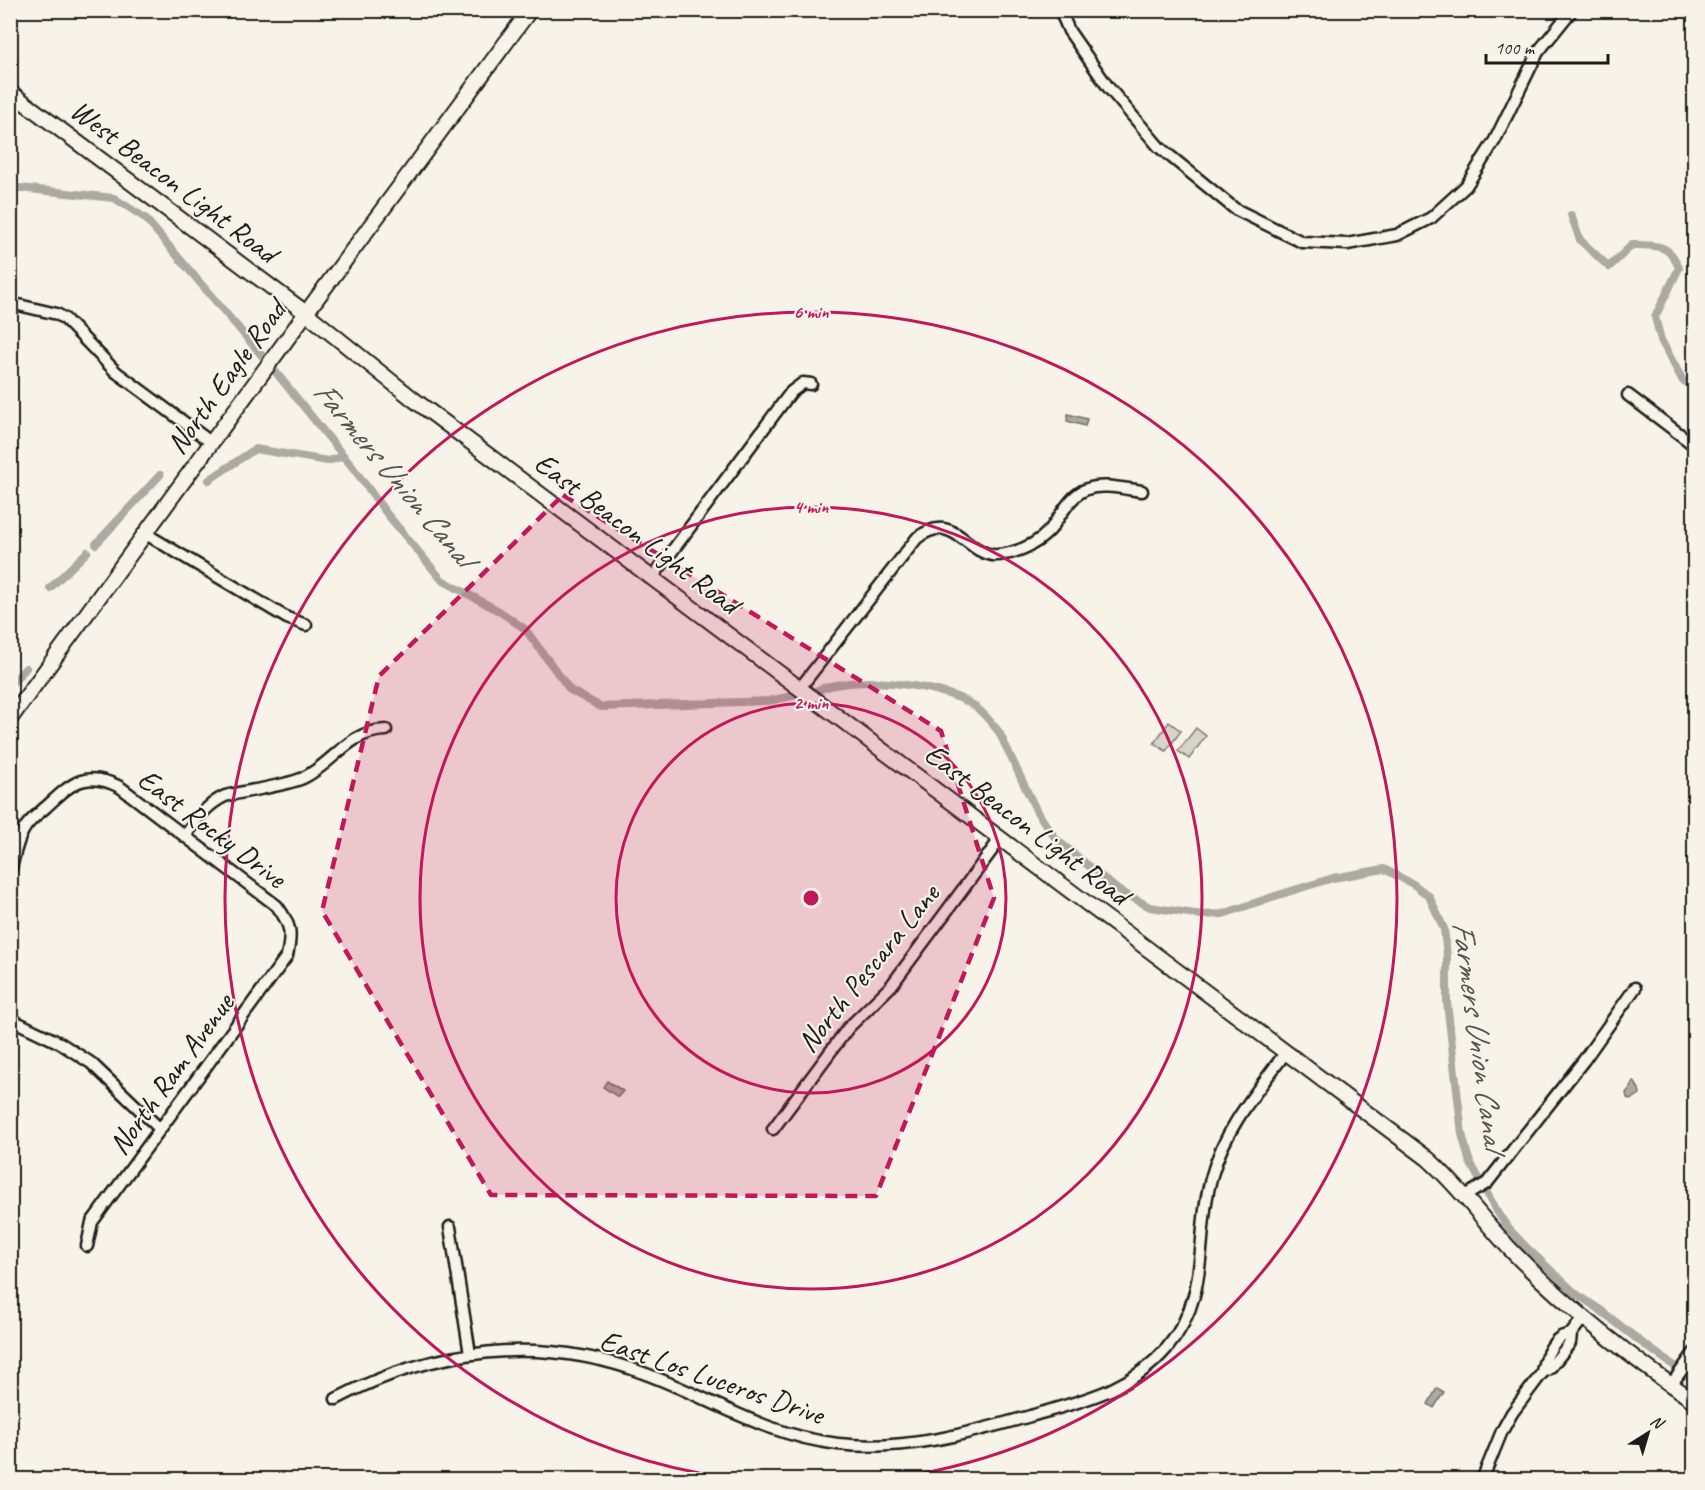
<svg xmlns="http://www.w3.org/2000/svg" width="1705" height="1490" viewBox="0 0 1705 1490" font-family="Caveat,sans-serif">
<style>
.green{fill:#d7d3cb;stroke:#7a7874;stroke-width:1.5}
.water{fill:#aca9a2;stroke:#72716c;stroke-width:1.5}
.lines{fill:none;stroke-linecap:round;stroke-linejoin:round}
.canal{stroke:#aca9a2;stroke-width:8}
.street-casing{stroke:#1c1c1c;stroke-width:15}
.secondary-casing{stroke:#1c1c1c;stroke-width:18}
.street{stroke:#f7f3e8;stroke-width:10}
.secondary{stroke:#f7f3e8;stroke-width:14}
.marked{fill:#c2185b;fill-opacity:0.2;stroke:#c2185b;stroke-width:4.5;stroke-dasharray:12 8;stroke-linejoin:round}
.ring{fill:none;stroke:#c2185b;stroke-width:3}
.labels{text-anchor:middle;stroke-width:4.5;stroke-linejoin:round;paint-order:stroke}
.street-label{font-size:30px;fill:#1c1c1c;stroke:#f7f3e8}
.water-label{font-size:32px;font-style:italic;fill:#565452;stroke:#f7f3e8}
.centre{fill:#c2185b;stroke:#f7f3e8;stroke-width:3}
.ring-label{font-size:18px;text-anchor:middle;font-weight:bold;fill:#c2185b;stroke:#f7f3e8;stroke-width:4.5;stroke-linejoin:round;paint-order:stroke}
</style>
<rect width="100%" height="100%" fill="#f7f3e8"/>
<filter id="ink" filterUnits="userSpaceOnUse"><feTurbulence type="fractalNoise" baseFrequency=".0167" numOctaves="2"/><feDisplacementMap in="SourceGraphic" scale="12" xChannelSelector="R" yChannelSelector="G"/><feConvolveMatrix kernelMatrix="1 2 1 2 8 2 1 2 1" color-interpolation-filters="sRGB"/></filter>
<g filter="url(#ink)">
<!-- green -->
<g class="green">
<polygon points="1169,722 1181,731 1166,751 1154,743"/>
<polygon points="1196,728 1206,736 1189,759 1178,751"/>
</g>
<!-- water -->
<g class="water">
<polygon points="1068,414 1087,419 1085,426 1067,421"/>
<polygon points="607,1081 623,1091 618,1097 603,1087"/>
<polygon points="1634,1081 1639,1089 1640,1094 1631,1100 1627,1098 1626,1093 1631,1087"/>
<polygon points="1437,1388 1444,1392 1434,1408 1428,1404"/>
</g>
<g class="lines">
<!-- canal -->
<g class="canal">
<polyline points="10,187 114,198 145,218 264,358"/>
<path d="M1571,215L1580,240L1609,267L1632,245C1656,245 1670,244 1679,268L1655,317L1661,340L1683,381L1694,385"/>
<polyline points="274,370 354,469 387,514 442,580 499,611 525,629 570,690 601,707 769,701 797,695"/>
<polyline points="209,480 255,449 328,461 344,456"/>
<polyline points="96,544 160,475"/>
<polyline points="50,588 87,552"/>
<polyline points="10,685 26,668"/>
<path d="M818,690C853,674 941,684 973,705C983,712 991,722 999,732L1037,812L1056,839L1118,890L1150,907L1201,915L1223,914L1272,897L1333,878L1384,869L1413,884L1429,896L1444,929L1447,956V1002L1462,1134L1469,1160L1495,1208L1508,1228L1527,1248L1575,1293L1599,1309L1641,1342L1694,1380"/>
</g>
<!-- street casing -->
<g class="street-casing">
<g id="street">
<polyline points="1060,10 1069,31 1108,87 1159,147 1235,209 1302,242 1347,244 1397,235 1431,218 1466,186 1495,140 1538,52 1572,10"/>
<polyline points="10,303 57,314 65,319 116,372 212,443"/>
<polyline points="1628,395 1694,445"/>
<polyline points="146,534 287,618 306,625"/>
<polyline points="652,578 791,392 803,383 811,384"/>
<path d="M800,688L917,538C953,511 965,551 992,555C997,556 1005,554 1010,553C1025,549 1040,541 1050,530C1060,517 1071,494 1087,489C1103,483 1125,489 1142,491"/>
<path d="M185,836C197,819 206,805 225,796C246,791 285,786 303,778C334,763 348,731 386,730"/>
<path d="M10,872C14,858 16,843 23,831C28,821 38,814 46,807C71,784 85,769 120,787L277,906C291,925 292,933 287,956L92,1222L87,1246"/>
<polyline points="10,1019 60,1043 91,1063 160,1129"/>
<polyline points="773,1129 848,1028 891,986 1001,838"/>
<polyline points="1465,1196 1487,1183 1584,1060 1635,988"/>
<polyline points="450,1227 470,1354"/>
<path d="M1571,1334C1568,1335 1564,1335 1561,1337C1551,1343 1543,1362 1542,1373L1550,1368L1570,1343L1571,1334L1583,1318"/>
<polyline points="1671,1385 1694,1353"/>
<path d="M336,1399C433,1348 541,1334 646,1374C713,1399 764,1435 838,1444C905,1452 970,1433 1034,1415C1085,1400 1131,1390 1167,1348C1212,1294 1194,1237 1212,1175C1225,1128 1258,1090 1286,1052"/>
<polyline points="1482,1480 1502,1431 1512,1413 1542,1373"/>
</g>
</g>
<!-- secondary casing -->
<g class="secondary-casing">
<g id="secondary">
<path d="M10,92L306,313L413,399L1427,1158C1458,1185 1482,1219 1510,1249C1566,1307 1629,1356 1694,1401"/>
<polyline points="10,719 306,313 530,10"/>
</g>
</g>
<!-- street -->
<use href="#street" class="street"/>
<!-- secondary -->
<use href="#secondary" class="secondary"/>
</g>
</g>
<!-- marked area -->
<path class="marked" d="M563,495L941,731L994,898L876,1196L491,1195L322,911L379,676Z"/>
<!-- distance rings -->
<g class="ring">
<circle cx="811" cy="898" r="195"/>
<circle cx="811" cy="898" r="391"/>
<path d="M735 1479A586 586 0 1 1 887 1479"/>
</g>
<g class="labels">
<!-- street labels -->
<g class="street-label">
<text transform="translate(174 181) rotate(37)" y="10">West Beacon Light Road</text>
<text transform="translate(226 377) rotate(-54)" y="10">North Eagle Road</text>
<text transform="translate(637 533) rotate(37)" y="10">East Beacon Light Road</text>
<text transform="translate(1027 824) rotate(37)" y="10">East Beacon Light Road</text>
<text transform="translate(212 828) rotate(37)" y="10">East Rocky Drive</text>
<text transform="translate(868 968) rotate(-51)" y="10">North Pescara Lane</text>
<text transform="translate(171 1074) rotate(-54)" y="10">North Ram Avenue</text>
<text transform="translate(712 1377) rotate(19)" y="10">East Los Luceros Drive</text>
</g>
<!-- water labels -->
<g class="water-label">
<text transform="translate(394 473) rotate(50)" y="11">Farmers Union Canal</text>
<text transform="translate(1479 1035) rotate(82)" y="11">Farmers Union Canal</text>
</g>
</g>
<circle cx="811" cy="898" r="9" class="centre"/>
<g class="ring-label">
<text x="811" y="318">6 min</text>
<text x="811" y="513">4 min</text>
<text x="811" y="709">2 min</text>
</g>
<!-- margin -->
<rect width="1705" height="1490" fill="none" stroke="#f7f3e8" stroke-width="36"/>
<rect x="18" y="18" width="1669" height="1454" fill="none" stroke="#1c1c1c" stroke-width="2" filter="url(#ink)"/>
<!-- north arrow -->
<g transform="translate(1648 1433) rotate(37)" stroke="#f7f3e8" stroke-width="4.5" paint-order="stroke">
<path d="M0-4.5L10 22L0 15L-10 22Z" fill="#1c1c1c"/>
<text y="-9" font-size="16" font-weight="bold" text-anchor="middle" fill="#1c1c1c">N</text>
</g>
<!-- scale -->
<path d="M1486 54v9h122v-9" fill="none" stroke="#1c1c1c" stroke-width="3"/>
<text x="1495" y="54" font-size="18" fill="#1c1c1c" stroke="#f7f3e8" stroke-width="4.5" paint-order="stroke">100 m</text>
</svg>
